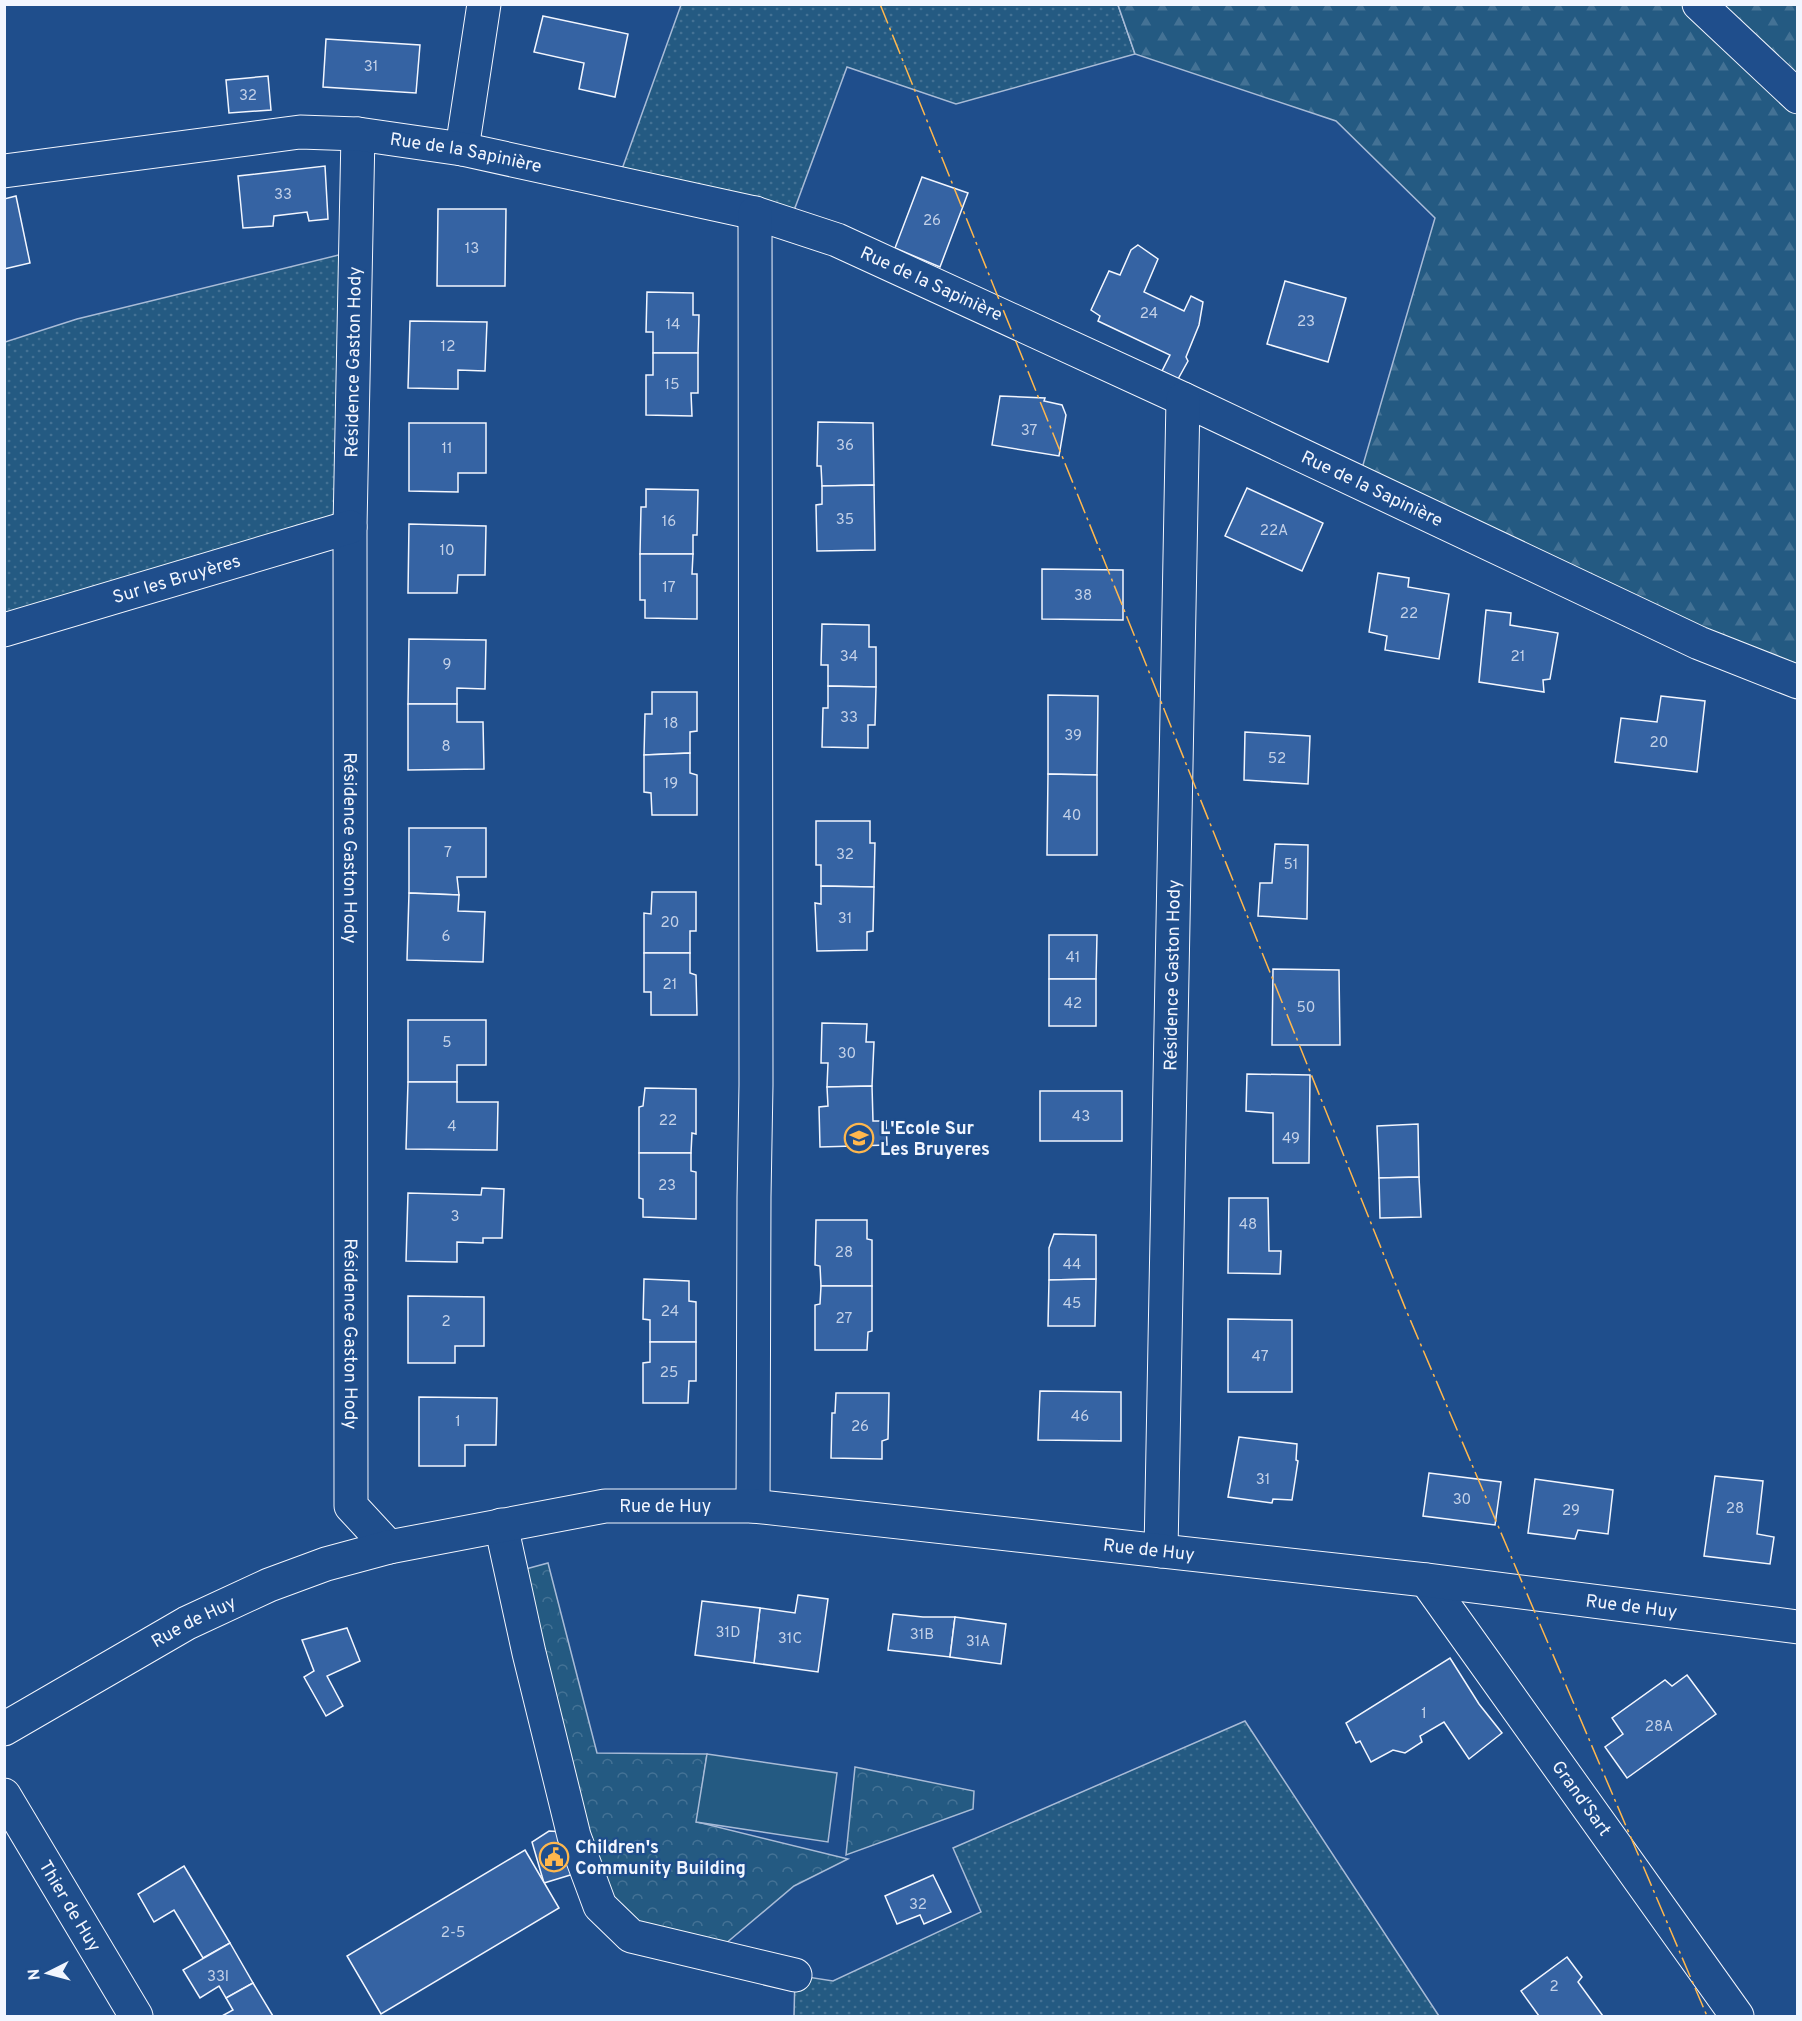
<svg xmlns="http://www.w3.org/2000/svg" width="1802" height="2021" viewBox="0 0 1802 2021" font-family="Overpass,sans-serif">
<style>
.grass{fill:url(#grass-dots);stroke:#a8bbd7;stroke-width:1.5}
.forest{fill:url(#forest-firs);stroke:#a8bbd7;stroke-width:1.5}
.park{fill:url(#park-crowns);stroke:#a8bbd7;stroke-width:1.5}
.pitch{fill:#245a82;stroke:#a8bbd7;stroke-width:1.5}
.building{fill:#3563a3;stroke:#f2f6ff;stroke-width:1.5}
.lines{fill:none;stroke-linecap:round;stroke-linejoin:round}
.street-casing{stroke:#f2f6ff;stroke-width:35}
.street{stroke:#1f4e8c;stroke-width:33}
.power{stroke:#ffb74d;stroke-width:1.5;stroke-dasharray:21 4.5 3 4.5;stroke-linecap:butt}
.labels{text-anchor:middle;stroke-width:4.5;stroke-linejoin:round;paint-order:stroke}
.number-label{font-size:15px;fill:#c3d1e8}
.street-label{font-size:18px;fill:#f2f6ff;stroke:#1f4e8c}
.poi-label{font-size:18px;font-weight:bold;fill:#f2f6ff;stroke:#1f4e8c;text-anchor:start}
</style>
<defs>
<pattern id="grass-dots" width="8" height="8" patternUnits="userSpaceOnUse" patternTransform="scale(1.5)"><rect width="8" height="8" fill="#245a82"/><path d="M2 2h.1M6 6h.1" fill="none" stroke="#447295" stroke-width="1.8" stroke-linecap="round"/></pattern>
<pattern id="forest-firs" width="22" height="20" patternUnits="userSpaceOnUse" patternTransform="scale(1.5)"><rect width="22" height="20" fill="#245a82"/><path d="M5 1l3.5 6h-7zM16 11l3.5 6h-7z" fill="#447295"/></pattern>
<pattern id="park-crowns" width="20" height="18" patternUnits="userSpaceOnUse" patternTransform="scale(1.5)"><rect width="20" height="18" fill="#245a82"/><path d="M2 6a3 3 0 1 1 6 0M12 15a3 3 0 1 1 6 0" fill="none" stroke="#447295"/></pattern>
</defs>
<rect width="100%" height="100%" fill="#1f4e8c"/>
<!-- grass -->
<g class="grass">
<polygon points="681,5 1118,5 1135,54 956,104 847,67 789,224 617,183"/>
<polygon points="355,251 350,527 5,630 5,342 77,319"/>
<polygon points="1245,1721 1439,2016 794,2016 795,1975 833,1981 981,1912 953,1848"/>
</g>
<!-- forest -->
<polygon class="forest" points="1118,5 1797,5 1797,682 1358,482 1435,218 1336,121 1135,54"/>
<!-- park -->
<g class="park">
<polygon points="548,1563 597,1753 707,1754 697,1822 848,1859 794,1886 712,1955 600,1906 511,1573"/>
<polygon points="855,1767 974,1791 973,1809 846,1855"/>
</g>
<!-- pitch -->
<polygon class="pitch" points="707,1754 837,1773 828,1842 696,1822"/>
<!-- building -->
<g class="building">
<polygon points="543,16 628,34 615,97 579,89 584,63 534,52"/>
<polygon points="326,39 420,45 416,93 323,87"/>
<polygon points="268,76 271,110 229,113 226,80"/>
<polygon points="325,166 328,219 309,221 307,212 274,216 273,226 243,228 238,176"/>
<polygon points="922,177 968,193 940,267 895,248"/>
<polygon points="16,196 30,263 4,269 4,199"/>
<polygon points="438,209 506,209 505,286 437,286"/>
<polygon points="1138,245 1158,259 1144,292 1184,311 1191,296 1203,302 1199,325 1186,357 1188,361 1178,379 1162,371 1170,355 1098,321 1100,316 1091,310 1109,271 1120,275 1131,250"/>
<polygon points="1285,281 1346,298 1328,362 1267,344"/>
<polygon points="647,292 693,293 693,315 699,315 698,353 653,353 653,332 646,332"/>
<polygon points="410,321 487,322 485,371 458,370 458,389 408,388"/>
<polygon points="653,353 698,353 698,393 691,393 692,416 646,415 646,375 653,375"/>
<polygon points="1000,396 1045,398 1044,401 1062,405 1066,415 1059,456 992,445"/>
<polygon points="818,422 873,423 874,485 822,486 821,466 817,466"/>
<polygon points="409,423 486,423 486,473 458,473 458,492 409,491"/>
<polygon points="874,485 875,550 817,551 816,505 822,504 822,486"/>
<polygon points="1247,488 1323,523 1302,571 1225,536"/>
<polygon points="646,489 698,490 697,535 693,535 693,554 640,554 641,507 646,507"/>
<polygon points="409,524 486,526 485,575 458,575 457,593 408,593"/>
<polygon points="640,554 693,554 692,574 697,574 697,619 645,618 645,600 640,600"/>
<polygon points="1042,569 1123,570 1123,620 1042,619"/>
<polygon points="1378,573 1409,578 1408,587 1449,594 1439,659 1385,650 1387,636 1369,632"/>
<polygon points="1486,610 1511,613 1510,625 1558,633 1550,679 1543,680 1544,692 1479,682"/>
<polygon points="822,624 869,625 869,647 876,647 876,687 828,686 828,665 821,665"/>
<polygon points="409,639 486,640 485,689 457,688 457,704 408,704"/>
<polygon points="828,686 876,687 875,725 868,725 868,748 822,747 823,708 828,708"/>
<polygon points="652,692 697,692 697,731 690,732 690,753 644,755 645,714 652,714"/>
<polygon points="1048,695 1098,696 1097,775 1048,774"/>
<polygon points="1661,696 1705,701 1697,772 1615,762 1621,718 1657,722"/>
<polygon points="408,704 457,704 457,722 483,722 484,769 408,770"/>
<polygon points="1245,732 1310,736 1308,784 1244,780"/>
<polygon points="690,753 690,773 697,775 697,815 652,815 651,793 644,792 644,755"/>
<polygon points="1048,774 1097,775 1097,855 1047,855"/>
<polygon points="816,821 870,821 870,843 875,843 874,887 821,886 821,865 816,865"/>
<polygon points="409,828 486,828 486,877 457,877 459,895 409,893"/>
<polygon points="1275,844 1308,845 1307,919 1258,916 1260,883 1272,883"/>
<polygon points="821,886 874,887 873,931 867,932 867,950 817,951 815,903 821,904"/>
<polygon points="652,892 696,892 696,931 690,931 690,953 644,953 644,913 651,914"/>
<polygon points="409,893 459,895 458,911 485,912 483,962 407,960"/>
<polygon points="1049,935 1097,935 1096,979 1049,979"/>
<polygon points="644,953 690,953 690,973 696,975 697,1015 651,1015 651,992 644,992"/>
<polygon points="1273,969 1339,970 1340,1045 1272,1045"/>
<rect x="1049" y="979" width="47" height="47"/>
<polygon points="408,1020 486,1020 486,1065 457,1065 457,1082 408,1082"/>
<polygon points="822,1023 867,1024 866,1042 874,1042 872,1086 827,1087 828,1063 821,1063"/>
<polygon points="1247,1074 1310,1075 1309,1163 1273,1163 1273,1113 1246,1111"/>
<polygon points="408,1082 457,1082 457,1102 498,1102 497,1150 406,1149"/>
<polygon points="872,1086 873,1121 886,1121 887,1145 820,1147 819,1107 828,1106 827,1087"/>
<polygon points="645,1088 696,1089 696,1134 692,1133 691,1153 639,1153 639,1107 643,1106"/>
<rect x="1040" y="1091" width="82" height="50"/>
<polygon points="1418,1124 1419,1177 1379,1178 1377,1126"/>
<polygon points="639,1153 691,1153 691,1171 696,1172 696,1219 643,1217 643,1199 639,1198"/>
<polygon points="1419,1177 1421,1217 1380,1218 1379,1178"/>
<polygon points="482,1188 504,1189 502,1238 483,1238 483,1243 457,1242 457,1262 406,1261 408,1193 481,1195"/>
<polygon points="1229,1198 1268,1198 1269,1251 1281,1251 1280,1274 1228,1273"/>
<polygon points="816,1220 867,1220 867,1239 872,1240 872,1286 821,1286 820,1266 815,1265"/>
<polygon points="1054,1234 1096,1235 1096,1279 1049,1280 1049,1248"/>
<polygon points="644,1279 689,1281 689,1301 696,1302 696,1342 650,1342 650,1320 643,1319"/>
<polygon points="1096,1279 1095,1326 1048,1326 1049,1280"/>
<polygon points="821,1286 872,1286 872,1331 868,1332 867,1350 815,1350 815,1305 820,1304"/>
<polygon points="408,1296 484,1297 484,1346 455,1346 455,1363 408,1363"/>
<polygon points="1228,1319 1292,1320 1292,1392 1228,1392"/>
<polygon points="650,1342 696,1342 696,1381 689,1381 688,1403 643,1403 643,1363 650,1362"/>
<polygon points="1040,1391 1121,1392 1121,1441 1038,1440"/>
<polygon points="836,1393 889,1393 888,1439 882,1441 882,1459 831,1458 832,1413 835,1413"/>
<polygon points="419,1397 497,1398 496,1445 465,1445 465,1466 419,1466"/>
<polygon points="1239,1437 1297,1444 1296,1460 1298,1461 1292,1500 1273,1499 1272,1503 1228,1497"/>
<polygon points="1429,1473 1501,1482 1495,1525 1423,1516"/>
<polygon points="1715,1476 1763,1481 1757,1534 1774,1537 1770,1564 1704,1556"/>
<polygon points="1535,1479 1613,1490 1608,1534 1578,1530 1575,1539 1528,1533"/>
<polygon points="798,1595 828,1599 818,1672 754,1663 760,1608 795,1613"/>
<polygon points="702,1601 760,1608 754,1663 695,1655"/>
<polygon points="893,1614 923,1617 955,1617 950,1657 888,1650"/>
<polygon points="955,1617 1006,1624 1001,1664 950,1657"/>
<polygon points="347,1628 360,1661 327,1676 343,1706 326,1716 304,1677 314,1671 302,1640"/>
<polygon points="1450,1658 1479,1704 1502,1733 1469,1759 1444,1722 1420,1736 1422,1742 1405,1753 1393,1750 1371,1762 1360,1741 1356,1743 1346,1723"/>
<polygon points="1687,1675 1716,1714 1627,1778 1605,1747 1623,1734 1612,1718 1665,1680 1672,1686"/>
<polygon points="549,1831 565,1832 577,1873 544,1883 532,1842"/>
<polygon points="525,1850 559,1908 381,2014 347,1956"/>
<polygon points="184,1866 230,1943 203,1958 174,1910 154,1922 138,1894"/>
<polygon points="933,1875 951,1912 924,1924 920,1915 897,1924 885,1896"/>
<polygon points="230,1943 253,1983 226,1998 219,1986 200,1998 183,1970"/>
<polygon points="1567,1957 1582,1977 1578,1982 1603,2016 1539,2016 1521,1991"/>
<polygon points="253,1983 273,2016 222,2016 233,2010 226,1998"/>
</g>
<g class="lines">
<!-- street casing -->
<g class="street-casing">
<g id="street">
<polyline points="1699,4 1798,97"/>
<path id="s1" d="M358,134L350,527L351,1506L389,1547"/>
<polyline points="462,149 484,4"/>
<path id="s2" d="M4,171L300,132L358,134L462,149L755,213L837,240L1183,399L1699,643L1798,682"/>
<path id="s3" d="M4,630L350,527"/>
<polyline points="753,1506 754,1197 756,1085 755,213"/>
<polyline points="501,1525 529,1653 574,1836 600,1906 631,1936 795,1975"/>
<path id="s4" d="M1161,1551L1183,399"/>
<path id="s5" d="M1426,1580L1737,2016"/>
<path id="s6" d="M4,1729L187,1623L269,1585L326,1564L389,1547L605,1506H753L1426,1580L1798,1627"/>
<path id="s7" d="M4,1795L136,2016"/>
</g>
</g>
<!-- street -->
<use href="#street" class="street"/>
<!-- power -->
<polyline class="power" points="880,4 1406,1310 1707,2016"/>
</g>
<!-- icons -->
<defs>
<g id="school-ring" transform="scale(1.5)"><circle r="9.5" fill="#1f4e8c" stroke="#ffb74d" stroke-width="1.5"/><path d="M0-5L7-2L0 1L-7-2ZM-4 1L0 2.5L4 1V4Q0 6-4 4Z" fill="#ffb74d"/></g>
<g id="civic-ring" transform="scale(1.5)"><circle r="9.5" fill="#1f4e8c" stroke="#ffb74d" stroke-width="1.5"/><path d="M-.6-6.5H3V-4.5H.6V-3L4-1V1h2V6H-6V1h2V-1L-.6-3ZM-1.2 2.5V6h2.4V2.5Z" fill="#ffb74d"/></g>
</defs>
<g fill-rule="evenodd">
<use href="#school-ring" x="859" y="1138"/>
<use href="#civic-ring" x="554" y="1857"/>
</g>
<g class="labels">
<!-- number labels -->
<g class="number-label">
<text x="371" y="71">31</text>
<text x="248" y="100">32</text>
<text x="283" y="199">33</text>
<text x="932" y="225">26</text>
<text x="472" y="253">13</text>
<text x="1149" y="318">24</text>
<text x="1306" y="326">23</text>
<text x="673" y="329">14</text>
<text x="448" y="351">12</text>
<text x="672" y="389">15</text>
<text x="1029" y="435">37</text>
<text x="845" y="450">36</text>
<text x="447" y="453">11</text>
<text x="845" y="524">35</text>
<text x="669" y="526">16</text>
<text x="1274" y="535">22A</text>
<text x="447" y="555">10</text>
<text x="669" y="592">17</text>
<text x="1083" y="600">38</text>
<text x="1409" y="618">22</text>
<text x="849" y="661">34</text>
<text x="1518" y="661">21</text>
<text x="447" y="669">9</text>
<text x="849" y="722">33</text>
<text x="671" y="728">18</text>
<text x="1073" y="740">39</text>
<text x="1659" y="747">20</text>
<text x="446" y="751">8</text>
<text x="1277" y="763">52</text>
<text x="671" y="788">19</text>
<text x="1072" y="820">40</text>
<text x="448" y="857">7</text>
<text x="845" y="859">32</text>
<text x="1291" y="869">51</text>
<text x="845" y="923">31</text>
<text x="670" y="927">20</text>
<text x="446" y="941">6</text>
<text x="1073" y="962">41</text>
<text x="670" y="989">21</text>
<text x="1073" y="1008">42</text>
<text x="1306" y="1012">50</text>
<text x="447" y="1047">5</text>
<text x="847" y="1058">30</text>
<text x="1081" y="1121">43</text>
<text x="668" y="1125">22</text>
<text x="452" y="1131">4</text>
<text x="1291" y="1143">49</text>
<text x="667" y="1190">23</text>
<text x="455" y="1221">3</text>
<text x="1248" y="1229">48</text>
<text x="844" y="1257">28</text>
<text x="1072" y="1269">44</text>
<text x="1072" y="1308">45</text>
<text x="670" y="1316">24</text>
<text x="844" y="1323">27</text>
<text x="446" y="1326">2</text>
<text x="1260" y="1361">47</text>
<text x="669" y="1377">25</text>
<text x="1080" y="1421">46</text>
<text x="458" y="1426">1</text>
<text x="860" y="1431">26</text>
<text x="1263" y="1484">31</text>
<text x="1462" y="1504">30</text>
<text x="1735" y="1513">28</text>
<text x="1571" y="1515">29</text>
<text x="728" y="1637">31D</text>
<text x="922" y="1639">31B</text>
<text x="790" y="1643">31C</text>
<text x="978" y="1646">31A</text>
<text x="1424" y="1718">1</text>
<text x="1659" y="1731">28A</text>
<text x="918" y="1909">32</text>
<text x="453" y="1937">2-5</text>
<text x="218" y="1981">33I</text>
<text x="1554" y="1991">2</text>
</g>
<!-- street labels -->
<g class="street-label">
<text dy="6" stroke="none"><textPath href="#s2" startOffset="466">Rue de la Sapinière</textPath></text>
<text dy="6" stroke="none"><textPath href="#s2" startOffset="952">Rue de la Sapinière</textPath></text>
<text transform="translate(353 362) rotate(-89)" y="6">Résidence Gaston Hody</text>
<text dy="6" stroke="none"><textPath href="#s2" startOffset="1438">Rue de la Sapinière</textPath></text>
<text dy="6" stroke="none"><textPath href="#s3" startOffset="180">Sur les Bruyères</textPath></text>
<text dy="6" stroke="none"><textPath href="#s1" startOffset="714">Résidence Gaston Hody</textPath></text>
<text dy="6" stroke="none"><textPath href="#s4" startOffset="576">Résidence Gaston Hody</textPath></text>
<text dy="6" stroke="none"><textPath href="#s1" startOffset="1200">Résidence Gaston Hody</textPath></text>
<text dy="6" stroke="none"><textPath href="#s6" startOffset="708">Rue de Huy</textPath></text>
<text dy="6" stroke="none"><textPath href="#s6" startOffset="1194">Rue de Huy</textPath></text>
<text dy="6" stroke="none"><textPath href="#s6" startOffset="1680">Rue de Huy</textPath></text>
<text dy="6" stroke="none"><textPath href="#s6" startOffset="218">Rue de Huy</textPath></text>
<text dy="6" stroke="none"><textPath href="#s5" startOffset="268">Grand'Sart</textPath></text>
<text dy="6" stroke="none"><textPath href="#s7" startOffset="129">Thier de Huy</textPath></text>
</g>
<!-- poi labels -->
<g class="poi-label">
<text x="880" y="1134">L'Ecole Sur<tspan x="880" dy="21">Les Bruyeres</tspan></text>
<text x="575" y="1853">Children's<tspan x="575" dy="21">Community Building</tspan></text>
</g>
</g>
<!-- border -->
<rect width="1802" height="2021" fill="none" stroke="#f2f6ff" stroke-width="12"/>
<!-- north arrow -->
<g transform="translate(48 1973) rotate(264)" stroke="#1f4e8c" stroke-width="4.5" paint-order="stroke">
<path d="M0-4.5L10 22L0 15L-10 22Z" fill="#f2f6ff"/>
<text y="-9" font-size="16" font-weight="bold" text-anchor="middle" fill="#f2f6ff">N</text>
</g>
</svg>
